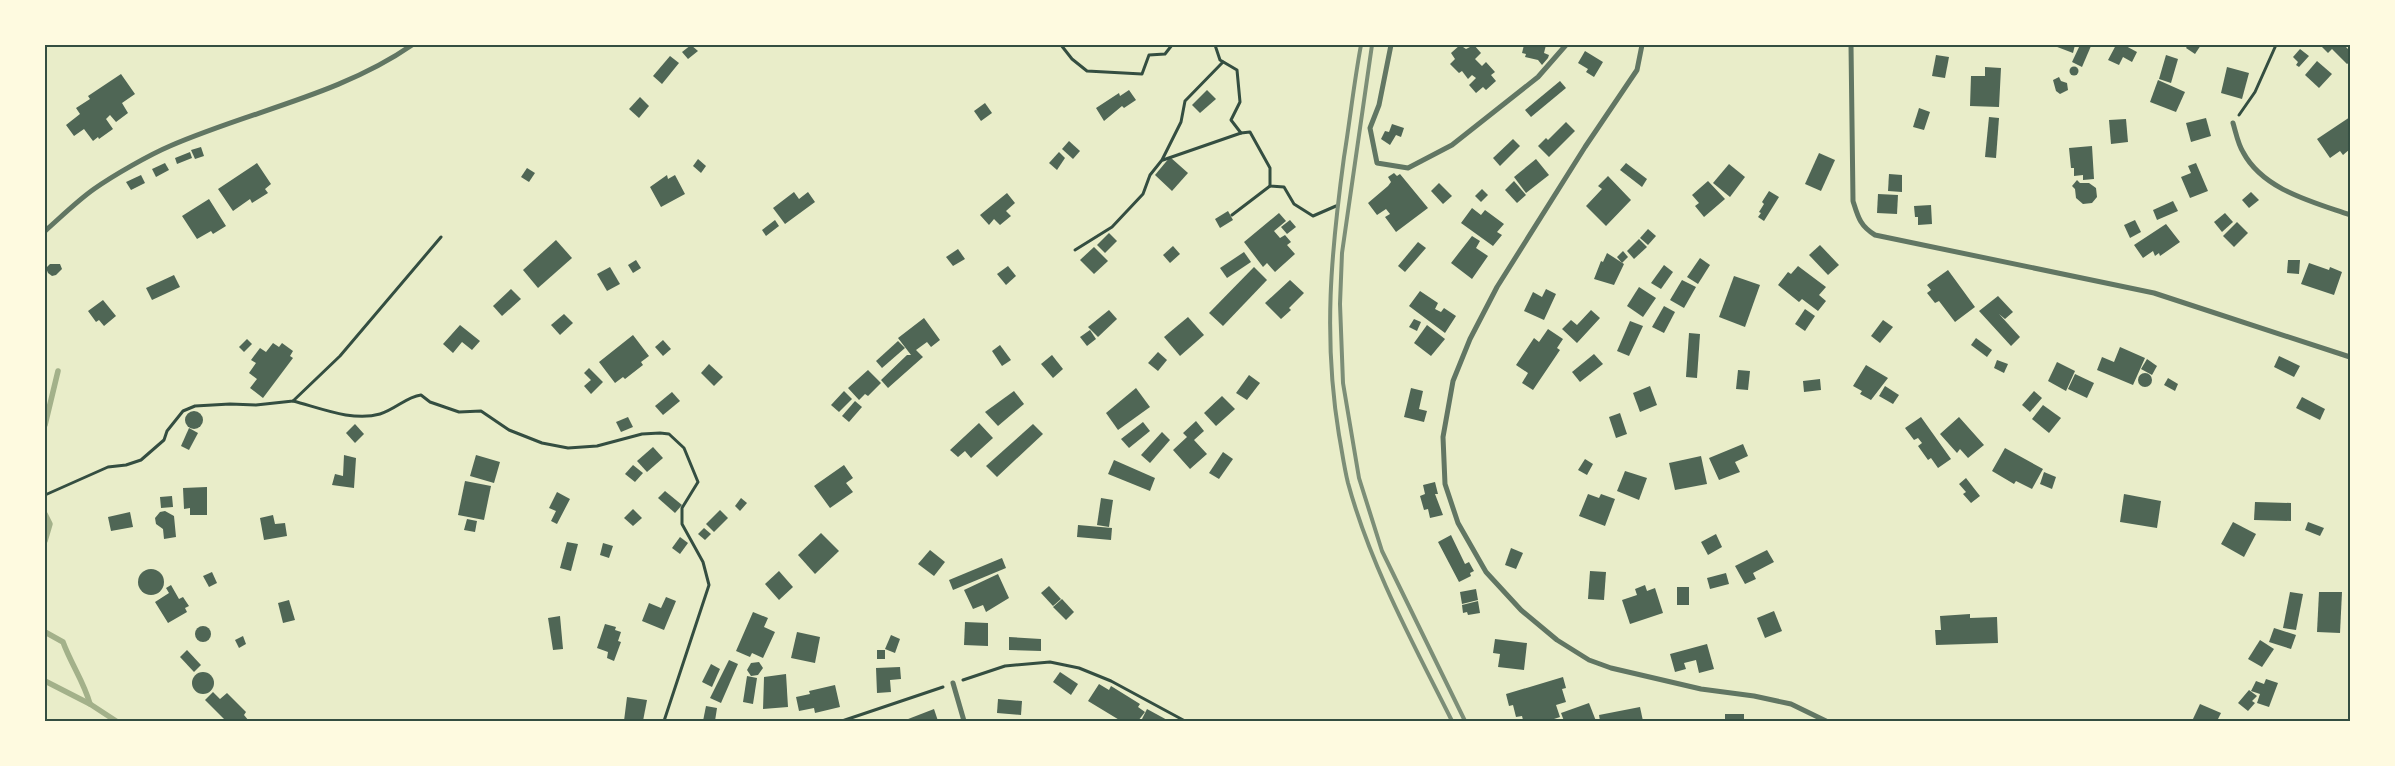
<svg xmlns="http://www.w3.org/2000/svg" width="2395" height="766" viewBox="0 0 2395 766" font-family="Spectral,serif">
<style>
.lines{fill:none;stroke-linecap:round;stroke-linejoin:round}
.stream{stroke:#a3b18a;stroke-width:5.5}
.building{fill:#4f6655}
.path{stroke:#344e41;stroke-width:3}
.minor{stroke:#617663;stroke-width:5}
.rail{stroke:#7c8e77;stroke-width:4}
.neatline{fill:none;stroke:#344e41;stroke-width:2}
</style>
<rect width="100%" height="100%" fill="#e9edc9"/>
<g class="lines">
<!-- stream -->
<g class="stream">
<polyline points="45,425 58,371"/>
<polyline points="45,514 50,524 45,541"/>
<path d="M45,632L63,642C71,664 84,682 90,704L116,721"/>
<polyline points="45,681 90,704"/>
</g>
</g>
<!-- building -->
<g class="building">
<polygon points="691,45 698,51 688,59 682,52"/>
<polygon points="1460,45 1466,49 1474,45 1481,53 1475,59 1482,66 1486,62 1495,72 1491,75 1496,81 1486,90 1483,87 1476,93 1469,85 1476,78 1472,75 1468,79 1462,71 1459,73 1450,64 1455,59 1451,53"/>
<polygon points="1524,45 1546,45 1544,53 1549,55 1548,58 1542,65 1538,60 1525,57 1526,54 1522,53"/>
<polygon points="2052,45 2075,45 2073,53"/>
<polygon points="2080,45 2091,46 2082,67 2072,62"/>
<polygon points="2116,45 2124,45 2137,52 2132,62 2123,57 2119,65 2108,60"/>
<polygon points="2188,45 2201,45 2195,54 2186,48"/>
<polygon points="2320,45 2344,45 2350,51 2350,62 2347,64 2332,49 2328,53"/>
<polygon points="2300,49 2309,56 2299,67 2296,65 2298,62 2293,57"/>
<polygon points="1585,51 1603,62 1594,77 1586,72 1588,69 1578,63"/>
<polygon points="1936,55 1949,57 1945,78 1932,76"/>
<polygon points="2166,55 2178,59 2171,83 2159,79"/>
<polygon points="670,56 679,63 662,84 653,76"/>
<polygon points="2317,61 2332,74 2319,88 2305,75"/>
<circle cx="2074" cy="71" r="4.5"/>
<polygon points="1985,67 2001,68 1999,107 1970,106 1971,76 1985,76"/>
<polygon points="2227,67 2249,73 2242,99 2221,93"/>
<polygon points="121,74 135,94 122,103 128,113 116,122 110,115 106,119 113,129 99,139 98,137 93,141 84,129 74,136 66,125 80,114 76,108 90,99 88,96"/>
<polygon points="2059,77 2061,81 2067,83 2068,90 2060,94 2056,91 2053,80"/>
<polygon points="2158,80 2185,92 2176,112 2150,102"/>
<polygon points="1560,81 1566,88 1531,117 1525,110"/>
<polygon points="1129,90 1136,100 1124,108 1122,106 1104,121 1096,108 1119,93 1120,96"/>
<polygon points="1207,90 1216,99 1200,113 1192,105"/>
<polygon points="640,97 649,106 639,118 629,109"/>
<polygon points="985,103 992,113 981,121 974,111"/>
<polygon points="1919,108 1930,112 1924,130 1913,127"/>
<polygon points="1989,117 1999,118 1996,158 1985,157"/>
<polygon points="2350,117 2350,149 2343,155 2340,151 2330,158 2317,139"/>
<polygon points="2206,118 2211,136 2191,142 2186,123"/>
<polygon points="2126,119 2128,142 2111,144 2109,120"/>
<polygon points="1566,122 1575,131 1549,157 1538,146 1546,138 1548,140"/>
<polygon points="1392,124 1404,128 1401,137 1396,135 1390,145 1381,139 1385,131 1389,132"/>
<polygon points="1513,139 1520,146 1500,166 1493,158"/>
<polygon points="1069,141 1080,151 1073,159 1062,149"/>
<polygon points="2092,146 2094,179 2083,180 2083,175 2074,176 2074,168 2071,168 2069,148"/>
<polygon points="201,147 204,156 195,159 191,150"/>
<polygon points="190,152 192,158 177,164 175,158"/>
<polygon points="1059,152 1065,158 1057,170 1049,163"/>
<polygon points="1819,153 1835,160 1821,191 1805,184"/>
<polygon points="1170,157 1188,173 1172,191 1155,175"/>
<polygon points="698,159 706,166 701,173 693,166"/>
<polygon points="1536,159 1549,175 1526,193 1514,177"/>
<polygon points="165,163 169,170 156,177 152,169"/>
<polygon points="257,163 271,184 265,189 268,193 252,203 250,199 233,211 218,189"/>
<polygon points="1626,163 1647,179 1642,187 1620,170"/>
<polygon points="2196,163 2208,191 2190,198 2181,177 2191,173 2188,166"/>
<polygon points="1729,164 1745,177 1730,197 1713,183"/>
<polygon points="527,168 535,173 529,182 521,177"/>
<polygon points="1394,173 1397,176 1400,174 1428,208 1396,232 1385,217 1390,214 1386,209 1377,215 1368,203 1388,186 1391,182 1388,177"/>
<polygon points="1889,174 1902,175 1902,192 1888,191"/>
<polygon points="141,175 145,183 131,190 126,182"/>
<polygon points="667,175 668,179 675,175 685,194 661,207 650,187"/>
<polygon points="1608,176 1631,200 1606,226 1586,206 1602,189 1598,186"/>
<polygon points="2077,180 2080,183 2089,183 2096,188 2097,197 2092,203 2083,204 2076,198 2075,189 2072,186"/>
<polygon points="1514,181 1526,195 1517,203 1505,190"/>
<polygon points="1708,181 1725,199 1704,217 1695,206 1699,203 1692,195"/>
<polygon points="1439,183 1452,196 1443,204 1431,191"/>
<polygon points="1482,189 1488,195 1481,202 1475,196"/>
<polygon points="1769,191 1779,197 1764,221 1758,217 1761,213 1759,212 1764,204 1762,202"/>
<polygon points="794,192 799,199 808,192 815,202 785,224 773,208"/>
<polygon points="2251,192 2259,200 2249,208 2242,200"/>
<polygon points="1007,193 1015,203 1006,211 1011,216 1000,225 994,219 989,225 980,215"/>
<polygon points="1878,194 1898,195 1897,214 1877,213"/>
<polygon points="209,199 226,226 213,234 211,231 197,239 182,216"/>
<polygon points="2173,201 2178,211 2157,220 2153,210"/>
<polygon points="1931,205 1932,224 1918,225 1918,217 1915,217 1914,206"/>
<polygon points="1472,208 1481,215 1485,210 1504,224 1497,232 1502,235 1493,246 1461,223"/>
<polygon points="1228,211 1233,220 1220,228 1215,219"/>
<polygon points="1279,213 1286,221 1274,231 1280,238 1285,235 1291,242 1287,245 1295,254 1275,272 1267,263 1263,267 1244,242"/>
<polygon points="2225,213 2233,222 2222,232 2214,222"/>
<polygon points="775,220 779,226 766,236 762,230"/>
<polygon points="1290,220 1296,227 1287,234 1281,227"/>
<polygon points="2135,220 2141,232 2130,238 2124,225"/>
<polygon points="2237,222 2248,233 2234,247 2223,236"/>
<polygon points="2166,224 2180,242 2160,256 2159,253 2155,256 2153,251 2143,258 2134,245"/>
<polygon points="1648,229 1656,236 1648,245 1640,238"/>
<polygon points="1109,233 1117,241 1105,253 1097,245"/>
<polygon points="1472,236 1480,241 1476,248 1488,256 1472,279 1451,263"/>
<polygon points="1639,239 1647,247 1634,259 1627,251"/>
<polygon points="556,240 572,258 538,288 523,270"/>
<polygon points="1418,242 1426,248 1405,272 1398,266"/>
<polygon points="1820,245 1839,265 1828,275 1809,255"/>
<polygon points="1173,246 1180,254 1170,263 1163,255"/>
<polygon points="1094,247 1108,261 1094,274 1080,260"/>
<polygon points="958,249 965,259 953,266 946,257"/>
<polygon points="1623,251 1628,257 1622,263 1617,257"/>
<polygon points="1244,252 1251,262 1227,278 1220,268"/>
<polygon points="1607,253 1624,264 1614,285 1594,279 1601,261 1603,262"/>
<polygon points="1700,258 1710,265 1698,284 1687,277"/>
<polygon points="636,260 641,268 633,273 628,265"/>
<polygon points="2288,260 2300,260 2299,274 2287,273"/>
<polygon points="2309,263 2329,270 2330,267 2342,272 2334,295 2301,284"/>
<polygon points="50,264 60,264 62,269 56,275 52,276 48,273 46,268"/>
<polygon points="1664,265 1673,272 1661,289 1651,283"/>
<polygon points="1008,266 1016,276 1006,285 997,274"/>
<polygon points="1798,266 1826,287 1819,295 1826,301 1818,311 1802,299 1799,302 1778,285 1788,272 1791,274"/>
<polygon points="610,267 620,284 607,291 597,274"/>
<polygon points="1254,267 1267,280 1223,326 1209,313"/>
<polygon points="1948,270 1975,307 1955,322 1939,301 1935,303 1927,293 1931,290 1927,285"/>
<polygon points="174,275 180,287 152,300 146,288"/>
<polygon points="1734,276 1760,285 1745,327 1719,317"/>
<polygon points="1290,280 1304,293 1289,308 1291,310 1281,319 1265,303"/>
<polygon points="1682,280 1696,287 1684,308 1670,300"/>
<polygon points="1639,287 1656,298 1643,317 1627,306"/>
<polygon points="511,289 521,299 502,316 493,306"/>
<polygon points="1546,289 1556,294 1544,320 1524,311 1533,292 1542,297"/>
<polygon points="1420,291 1438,303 1435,309 1441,312 1444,308 1456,316 1445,333 1409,306"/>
<polygon points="1998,296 2013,312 2005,319 1999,314 2020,337 2011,346 1979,311"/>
<polygon points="103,300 116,316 104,326 99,320 96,322 88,311"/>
<polygon points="1664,306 1675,312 1664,333 1652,327"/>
<polygon points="1805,309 1815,316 1805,331 1795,324"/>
<polygon points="1109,310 1117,319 1098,337 1088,327"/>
<polygon points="1591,310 1600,318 1577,343 1562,329 1571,320 1577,325"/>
<polygon points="564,314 573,323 560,335 551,325"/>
<polygon points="1188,317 1204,335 1180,356 1164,337"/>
<polygon points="924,318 940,340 931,347 927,342 916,350 923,357 888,388 881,380 907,355 911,355 898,338"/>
<polygon points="1414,319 1421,322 1417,331 1409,327"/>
<polygon points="1883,320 1893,327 1880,343 1871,336"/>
<polygon points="1630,321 1643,326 1629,356 1617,351"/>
<polygon points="460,325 480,341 472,350 462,342 453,353 443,344"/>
<polygon points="1427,325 1445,339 1431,356 1414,343"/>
<polygon points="1548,329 1563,339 1557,348 1560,350 1533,390 1522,383 1528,373 1516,365 1534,338 1539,342"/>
<polygon points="1090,330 1096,339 1087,346 1080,337"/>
<polygon points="1689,333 1700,334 1697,378 1686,377"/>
<polygon points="633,335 649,356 641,362 643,365 625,379 623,377 615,383 599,362"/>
<polygon points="1976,338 1992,350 1987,357 1971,345"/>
<polygon points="247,339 252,344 244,352 239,347"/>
<polygon points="663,340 671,349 663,356 655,347"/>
<polygon points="898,341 905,348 882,368 876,361"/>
<polygon points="273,343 279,347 282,343 293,351 290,356 293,358 263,398 250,388 257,379 249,373 256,363 251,360 260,348 266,352"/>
<polygon points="1000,345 1011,360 1002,366 992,351"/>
<polygon points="2120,347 2145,358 2133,385 2097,370 2102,357 2114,362"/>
<polygon points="1158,352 1167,360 1158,371 1148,363"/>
<polygon points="1594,354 1603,364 1580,382 1572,372"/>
<polygon points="1052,355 1063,369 1053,378 1041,364"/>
<polygon points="2279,356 2300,366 2294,377 2274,367"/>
<polygon points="2147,359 2157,366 2152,375 2141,369"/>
<polygon points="1997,360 2008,364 2004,373 1994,368"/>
<polygon points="2057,362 2075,371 2066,391 2048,381"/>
<polygon points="709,364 723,377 714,386 701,373"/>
<polygon points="1866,365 1888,378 1871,400 1860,394 1862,391 1853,386"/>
<polygon points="589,368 603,382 591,394 584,386 591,380 584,373"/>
<polygon points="868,370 881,383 868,396 865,394 859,400 848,388"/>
<polygon points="1738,370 1750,371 1748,390 1736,389"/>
<circle cx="2145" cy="380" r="7"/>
<polygon points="2075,374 2094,383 2087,398 2068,389"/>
<polygon points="1249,375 1260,383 1247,400 1236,393"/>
<polygon points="2168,378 2178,384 2175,391 2164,385"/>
<polygon points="1820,379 1821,390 1804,392 1803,381"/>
<polygon points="1650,386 1657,405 1640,412 1633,393"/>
<polygon points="1885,386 1899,395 1893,404 1879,396"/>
<polygon points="1136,388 1150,407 1118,430 1106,413"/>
<polygon points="1411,388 1423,391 1419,409 1427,411 1424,422 1404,417"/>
<polygon points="844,391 852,399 839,412 831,405"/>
<polygon points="1014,391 1024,404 998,426 985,412"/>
<polygon points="2034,391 2042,398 2030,412 2022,405"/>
<polygon points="672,392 680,401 663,415 655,406"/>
<polygon points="1222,396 1235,409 1216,426 1204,413"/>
<polygon points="2302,397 2325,409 2320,420 2296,408"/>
<polygon points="855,401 862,407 849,422 842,416"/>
<polygon points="2043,405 2061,418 2049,433 2032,419"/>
<circle cx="194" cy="420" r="9"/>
<polygon points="1620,413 1627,434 1616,438 1609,417"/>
<polygon points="628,417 633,427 621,432 616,422"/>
<polygon points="1921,417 1951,459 1938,468 1931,458 1928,460 1918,446 1922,443 1918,438 1914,440 1905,428"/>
<polygon points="1959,417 1984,445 1968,458 1960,449 1957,453 1940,434"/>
<polygon points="1196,421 1204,431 1194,440 1207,454 1190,469 1173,450 1187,437 1183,433"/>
<polygon points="1143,422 1150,431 1129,448 1121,439"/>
<polygon points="979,423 993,438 971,458 965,451 958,457 950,450"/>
<polygon points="355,424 364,434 355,443 346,433"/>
<polygon points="1033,424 1043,434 997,477 986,466"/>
<polygon points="189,428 198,433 189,450 181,446"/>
<polygon points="1162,432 1170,440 1150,463 1141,455"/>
<polygon points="1743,444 1748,456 1735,462 1740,472 1719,480 1709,458"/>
<polygon points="653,447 663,458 647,472 637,461"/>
<polygon points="2005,448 2043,469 2032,489 2016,481 2014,484 1992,471"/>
<polygon points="1223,452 1233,459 1219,479 1209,473"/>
<polygon points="344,455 356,458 354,488 332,485 335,474 343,476"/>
<polygon points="476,455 500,462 494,483 470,476"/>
<polygon points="1701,456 1707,484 1675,490 1669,463"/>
<polygon points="1585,459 1593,464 1587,475 1578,470"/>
<polygon points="1114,460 1155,478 1150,491 1108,474"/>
<polygon points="633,465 643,473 635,482 625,474"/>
<polygon points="844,465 853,478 846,483 853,492 830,508 814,486"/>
<polygon points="1625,471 1647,478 1639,500 1617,491"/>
<polygon points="2044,472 2056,477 2052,489 2040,484"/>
<polygon points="1966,478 1980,496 1971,503 1963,494 1966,492 1959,484"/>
<polygon points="465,481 491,486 484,520 458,515"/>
<polygon points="1435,482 1438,494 1435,494 1443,515 1430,518 1428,509 1424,510 1420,496 1425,494 1423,485"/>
<polygon points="207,487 207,515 190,515 190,508 184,509 183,488"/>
<polygon points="665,491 682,505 675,513 658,498"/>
<polygon points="557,492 570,499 557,524 551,521 556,511 549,508"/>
<polygon points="1588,494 1599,498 1601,494 1615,499 1605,526 1579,516"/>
<polygon points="2124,494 2161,501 2157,528 2120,522"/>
<polygon points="172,496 173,507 161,508 160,497"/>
<polygon points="741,498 747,503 740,511 735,506"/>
<polygon points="1101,498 1113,500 1109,527 1097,525"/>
<polygon points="2255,502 2291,503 2291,521 2254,520"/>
<polygon points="633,509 642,518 633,526 624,518"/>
<polygon points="720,510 728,518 714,532 706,524"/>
<polygon points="165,511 174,516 176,537 164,539 163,529 156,524 155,518 160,512"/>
<polygon points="130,512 133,527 111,531 108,517"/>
<polygon points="273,515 275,524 285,523 287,536 264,540 260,518"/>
<polygon points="467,519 477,521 475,532 464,530"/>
<polygon points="2233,522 2256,534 2244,557 2221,544"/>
<polygon points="2308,522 2324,528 2320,536 2305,530"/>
<polygon points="1078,525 1112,528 1111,540 1077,537"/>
<polygon points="704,528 711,534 705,540 698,534"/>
<polygon points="821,533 839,551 815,574 798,555"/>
<polygon points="1716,534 1722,547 1708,555 1701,542"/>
<polygon points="1451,535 1465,564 1469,562 1474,571 1470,573 1471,576 1459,582 1438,542"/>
<polygon points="680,537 688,543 680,554 672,548"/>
<polygon points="567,542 578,544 571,571 560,568"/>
<polygon points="603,543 613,546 609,558 600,555"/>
<polygon points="1511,548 1523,553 1516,569 1505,565"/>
<polygon points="930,550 945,562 934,576 918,564"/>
<polygon points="1767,550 1774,562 1753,573 1756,579 1745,584 1735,566"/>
<polygon points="1002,558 1006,568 953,590 949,580"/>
<circle cx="151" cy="582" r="13"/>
<polygon points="779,571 793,587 779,600 765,584"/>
<polygon points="1590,571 1606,572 1604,600 1588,599"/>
<polygon points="212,572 217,583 209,587 203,576"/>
<polygon points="1726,573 1729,584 1710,589 1707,578"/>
<polygon points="998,574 1009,598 986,612 983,605 973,609 964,590"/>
<polygon points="171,585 179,599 183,597 189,606 185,608 187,612 168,623 155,602 169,593 166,588"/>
<polygon points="1645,585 1647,591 1655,588 1663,613 1630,624 1622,600 1637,595 1635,589"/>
<polygon points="1049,586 1061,599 1053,606 1041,593"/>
<rect x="1677" y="587" width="12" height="18"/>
<polygon points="1476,589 1478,600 1462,604 1460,592"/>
<polygon points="2290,592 2303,594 2296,630 2283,628"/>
<polygon points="2319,592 2342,592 2340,633 2317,632"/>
<polygon points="666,597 676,601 664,630 642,621 649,603 661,608"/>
<polygon points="1062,599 1074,612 1066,620 1053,607"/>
<polygon points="289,600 295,620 283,623 278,603"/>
<polygon points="1478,601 1480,613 1468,615 1467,612 1463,613 1462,605"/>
<polygon points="1774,611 1782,631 1765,638 1757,618"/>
<polygon points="753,612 768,618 764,627 775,632 763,658 752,653 750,657 736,651"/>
<polygon points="1970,614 1970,618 1997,617 1998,643 1936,645 1935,630 1941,630 1940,616"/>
<polygon points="560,616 563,649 553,650 548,618"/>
<polygon points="965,622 988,623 988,646 964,645"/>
<polygon points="605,624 616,627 615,630 621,632 618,641 621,642 614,661 607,658 608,652 597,648"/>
<circle cx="203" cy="634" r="8"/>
<polygon points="2274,628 2296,635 2291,649 2269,642"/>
<polygon points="797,632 820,637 815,663 791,658"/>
<polygon points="891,635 900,639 895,653 885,649"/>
<polygon points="243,636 246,644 239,648 235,640"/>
<polygon points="1009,637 1041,639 1041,651 1009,650"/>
<polygon points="1495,639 1527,643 1524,670 1498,667 1500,654 1493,653"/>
<polygon points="2260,640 2274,649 2262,667 2248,659"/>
<polygon points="1707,644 1714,669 1699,673 1696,660 1684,663 1686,669 1675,672 1670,654"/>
<polygon points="187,650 201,665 194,672 180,657"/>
<rect x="877" y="650" width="8" height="9"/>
<polygon points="729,660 738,664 721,703 710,698"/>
<polygon points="759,662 763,668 758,675 751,676 747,670 751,663"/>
<polygon points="711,664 720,669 712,687 702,682"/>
<polygon points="900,667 901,679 890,680 891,692 877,693 876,668"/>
<polygon points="1060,672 1078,684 1071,695 1053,682"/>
<circle cx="203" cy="683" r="11"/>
<polygon points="786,674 788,707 763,709 764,677"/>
<polygon points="747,676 757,678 753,704 743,702"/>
<polygon points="1563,677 1566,688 1562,689 1566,702 1556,705 1560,717 1548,721 1538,721 1537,719 1528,721 1527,719 1523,720 1522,716 1516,717 1513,705 1509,706 1506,694"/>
<polygon points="2266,679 2278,683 2269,707 2257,703 2260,694 2251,691 2256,681 2264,684"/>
<polygon points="1099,684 1109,690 1111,686 1140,704 1138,707 1145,712 1138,721 1121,721 1088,701"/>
<polygon points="835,685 840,707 815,713 814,708 799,711 796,697 810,694 809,691"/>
<polygon points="2249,690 2257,696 2252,701 2255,703 2248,711 2238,703"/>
<polygon points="213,692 220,699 227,693 246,712 244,715 249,721 226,721 205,700"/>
<polygon points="627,697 647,700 643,721 624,721"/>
<polygon points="998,699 1022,701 1021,715 997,713"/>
<polygon points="1589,703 1596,721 1564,721 1561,713"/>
<polygon points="2200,704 2221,713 2217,721 2192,721"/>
<polygon points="706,706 717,708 715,721 703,721"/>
<polygon points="1640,707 1643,721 1600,721 1599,715"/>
<polygon points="934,709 938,721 903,721"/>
<polygon points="1147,709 1169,721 1141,721"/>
<rect x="1725" y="714" width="19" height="7"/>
</g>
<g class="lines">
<!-- path -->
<g class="path">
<polyline points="1061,45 1072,59 1087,71 1142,74 1149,55 1165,54 1172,45"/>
<polyline points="1215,45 1220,60 1237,70 1240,102 1231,120 1241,133"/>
<polyline points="2239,115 2255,92 2276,45"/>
<polyline points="1163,160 1241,133 1250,132 1270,168 1270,186 1284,187 1294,204 1313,216 1336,206"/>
<polyline points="1232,215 1270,186"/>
<polyline points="1075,250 1112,227 1143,194 1150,175 1162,160 1181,122 1185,101 1223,62"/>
<path d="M293,401C320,408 353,422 380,414C396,409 406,397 421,395L430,402L459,412L481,411L509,430L542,443L568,448L597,446L642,434L660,433L669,434L684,448L698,482L682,508V524L703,562L709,585L664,721"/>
<polyline points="45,495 108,467 126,465 141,460 164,440 167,431 183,411 195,406 230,404 256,405 293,401 340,356 441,237"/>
<polyline points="963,680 1005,666 1050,662 1079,668 1111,681 1185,721"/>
<polyline points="842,721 943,687"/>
</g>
<!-- minor -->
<g class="minor">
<polyline points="1391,45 1379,105 1370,128 1377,163 1408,168 1452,145 1538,77 1566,45"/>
<polyline points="1642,45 1637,70 1585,147 1497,287 1470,339 1453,381 1443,437 1445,484 1458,523 1486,572 1521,610 1557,640 1589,660 1611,668 1701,689 1754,696 1791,704 1826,721"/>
<path d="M1851,45L1853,201C1858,217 1860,226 1875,235L2154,293L2350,357"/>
<path d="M2233,123C2236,133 2238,144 2243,152C2263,190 2313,202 2350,215"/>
<path d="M45,231C61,217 77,201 94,189C114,175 149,155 170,146C250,111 340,95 412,45"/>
<polyline points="953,683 964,721"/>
</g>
<!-- rail -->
<g class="rail">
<path d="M1361,45C1354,82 1350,120 1344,157C1331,253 1323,338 1339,435C1342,451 1344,467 1348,483C1371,567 1413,643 1452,721"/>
<polyline points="1372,45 1342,253 1340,304 1343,383 1359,478 1382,551 1465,721"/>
</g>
</g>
<!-- border -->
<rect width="2395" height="766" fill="none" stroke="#fefae0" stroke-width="92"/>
<rect x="46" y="46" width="2303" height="674" class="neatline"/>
</svg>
